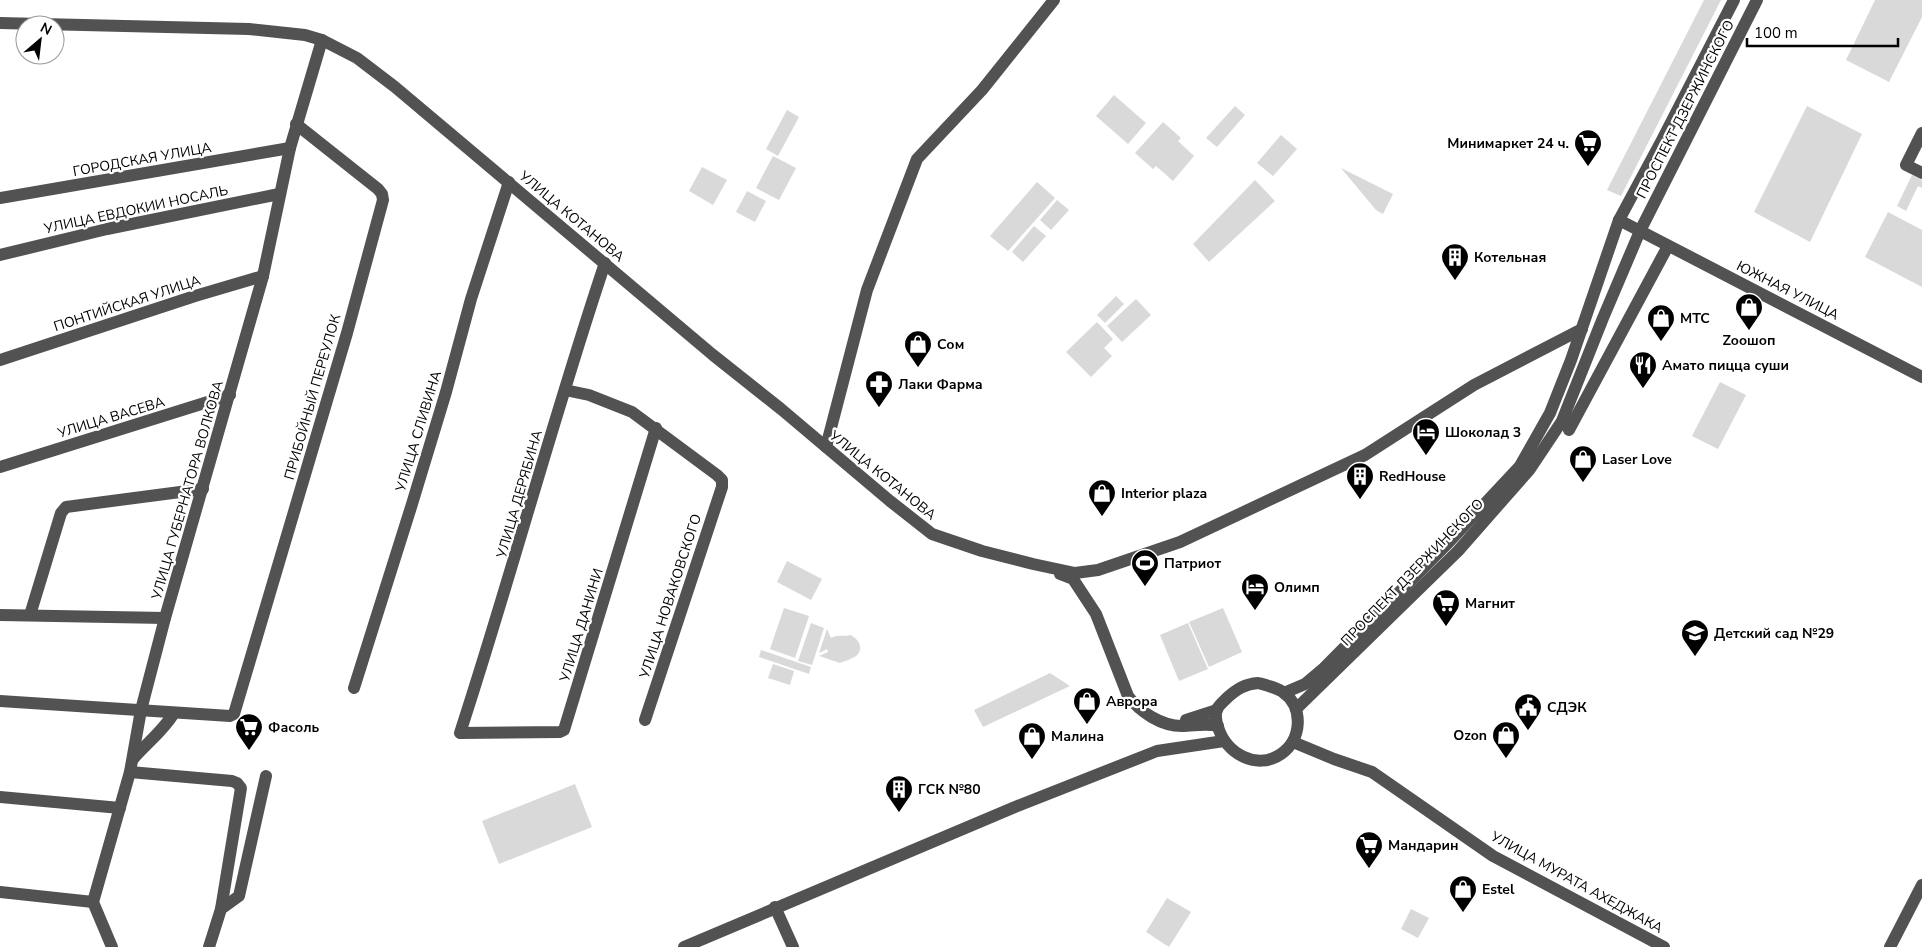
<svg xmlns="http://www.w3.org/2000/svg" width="1922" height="947" viewBox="0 0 1922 947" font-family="'Nunito Sans',sans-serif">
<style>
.green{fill:#d9d9d9}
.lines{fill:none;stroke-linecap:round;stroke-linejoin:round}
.minor{stroke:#525252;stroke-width:12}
.labels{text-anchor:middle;stroke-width:4.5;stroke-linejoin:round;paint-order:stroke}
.street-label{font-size:14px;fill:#000;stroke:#fff}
.poi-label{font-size:14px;font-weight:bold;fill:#000;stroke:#fff;text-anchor:start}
</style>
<rect width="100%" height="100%" fill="#fff"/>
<!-- green -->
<g class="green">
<polygon points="1704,0 1721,0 1621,196 1607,190"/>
<polygon points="1875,0 1922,0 1922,17 1889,82 1846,60"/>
<polygon points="1114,95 1146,123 1128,144 1096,116"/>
<polygon points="1235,106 1245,115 1217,147 1206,138"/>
<polygon points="1807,106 1862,134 1810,242 1754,212"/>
<polygon points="787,110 799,117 778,156 766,149"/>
<polygon points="1163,122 1181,138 1178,141 1194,156 1173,181 1156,166 1153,169 1135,153"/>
<polygon points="1281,135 1297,149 1273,176 1257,163"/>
<polygon points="773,156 796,168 779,200 756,188"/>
<polygon points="702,167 727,180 713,205 689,191"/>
<polygon points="1341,168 1393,194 1383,214 1376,210"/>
<polygon points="1912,175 1922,180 1922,188 1918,186 1906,211 1897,206"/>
<polygon points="1255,180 1275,201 1209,262 1193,244"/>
<polygon points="1037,182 1055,198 1008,251 990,236"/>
<polygon points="747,191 766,201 755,222 736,212"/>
<polygon points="1057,200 1069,210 1051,230 1040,220"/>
<polygon points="1888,212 1922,230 1922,287 1865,257"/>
<polygon points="1034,226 1046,236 1023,262 1012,252"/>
<polygon points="1116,296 1124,304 1105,323 1097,315"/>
<polygon points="1136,299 1151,315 1122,342 1107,326"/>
<polygon points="1097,322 1113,339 1104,348 1112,356 1091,377 1066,352"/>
<polygon points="1720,382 1746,395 1718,449 1692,436"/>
<polygon points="787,561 822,579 811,600 777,582"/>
<polygon points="784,608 809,616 795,658 770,649"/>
<polygon points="1223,608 1242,652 1209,667 1189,622"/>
<polygon points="811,623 824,628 812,665 798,661"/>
<polygon points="1188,623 1208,669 1179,681 1160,635"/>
<path d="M827,629L831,638C837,634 844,637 850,635C858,638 865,649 856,656C852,659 845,661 840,663L819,656L828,652L827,649L819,653Z"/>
<polygon points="761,650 811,667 809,674 759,657"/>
<polygon points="773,664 794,671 790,685 768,678"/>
<polygon points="1050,673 1070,686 983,727 974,710"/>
<polygon points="575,784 592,827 499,864 482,821"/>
<polygon points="1167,898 1191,912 1169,947 1146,932"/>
<polygon points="1411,909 1429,918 1418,938 1401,929"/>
</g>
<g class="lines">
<!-- minor -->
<g class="minor">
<polyline points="0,23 249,29 305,35 322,40 357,58 395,87 713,355 781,409 890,501 932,534 982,551 1033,564 1075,573 1098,570 1180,542 1365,455 1474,385 1582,329"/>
<polyline points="1922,133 1906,165 1922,173"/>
<polyline points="0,198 290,148"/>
<polyline points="1619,220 1922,377"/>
<polyline points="0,255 107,229 279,194"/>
<path d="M605,263C553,418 511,577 460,733L560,732L564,730L656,428"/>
<polyline points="0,360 195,296 263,276"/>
<polyline points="565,390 589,395 632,412 717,475 722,480 722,487 645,720"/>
<polyline points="1569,430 1668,246"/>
<polyline points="826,447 867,290 917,159 982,90 1054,0"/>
<polyline points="0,467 230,395"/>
<path d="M1060,574L1073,579L1096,614L1128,696C1140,712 1161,726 1182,726C1194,726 1205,723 1218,726"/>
<polyline points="0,615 165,618"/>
<polyline points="30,615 61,513 66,507 203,489"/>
<path d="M1258,683C1266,685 1275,687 1283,692C1304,707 1302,740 1281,754C1256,771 1226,753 1218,727C1216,722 1215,714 1217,709C1219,705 1225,700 1228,697C1237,689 1245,684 1258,683Z"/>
<polyline points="354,688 412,504 446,392 471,299 509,182"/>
<polyline points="1284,693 1305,684 1324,668 1449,542 1520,466 1550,413 1571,360 1619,220 1662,140 1734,0"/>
<polyline points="0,701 230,716 234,714 347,333 383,200 382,194 378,189 296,124"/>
<polyline points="1296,709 1458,551 1530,469 1562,421 1603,318 1640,231 1757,0"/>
<polyline points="1186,720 1217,710"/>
<polyline points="1293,742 1334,759 1372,772 1493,856 1664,947"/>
<path d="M133,759C147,743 163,731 174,713"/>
<polyline points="130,772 232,781 237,783 241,788 221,909"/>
<polyline points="0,797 120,808"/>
<polyline points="0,892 93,902"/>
<polyline points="775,907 793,947"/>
<polyline points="112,947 93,902 130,772 141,710 165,618 263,276 290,148 322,40"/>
<polyline points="209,947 221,909 239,896 266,776"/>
<polyline points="684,947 1015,807 1157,751 1224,741"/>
<polyline points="1890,947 1922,885"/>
</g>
</g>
<!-- icons -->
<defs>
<g id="supermarket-pin" transform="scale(1.4375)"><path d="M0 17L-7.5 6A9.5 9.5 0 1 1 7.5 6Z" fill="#000" stroke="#fff"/><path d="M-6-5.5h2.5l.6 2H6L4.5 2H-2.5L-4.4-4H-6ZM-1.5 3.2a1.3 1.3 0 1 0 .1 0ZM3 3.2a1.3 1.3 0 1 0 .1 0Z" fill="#fff"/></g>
<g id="building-pin" transform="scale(1.4375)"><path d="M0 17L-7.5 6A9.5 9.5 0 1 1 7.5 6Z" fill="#000" stroke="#fff"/><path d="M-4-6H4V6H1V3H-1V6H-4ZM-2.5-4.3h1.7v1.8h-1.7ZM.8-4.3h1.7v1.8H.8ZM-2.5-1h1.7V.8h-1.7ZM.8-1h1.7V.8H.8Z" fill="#fff"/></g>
<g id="shop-pin" transform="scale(1.4375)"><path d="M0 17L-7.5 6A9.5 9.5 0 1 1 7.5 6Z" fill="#000" stroke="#fff"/><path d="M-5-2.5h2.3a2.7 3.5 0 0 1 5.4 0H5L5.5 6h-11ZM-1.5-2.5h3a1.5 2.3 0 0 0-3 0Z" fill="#fff"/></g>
<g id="restaurant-pin" transform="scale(1.4375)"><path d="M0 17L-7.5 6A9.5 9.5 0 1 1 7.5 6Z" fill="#000" stroke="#fff"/><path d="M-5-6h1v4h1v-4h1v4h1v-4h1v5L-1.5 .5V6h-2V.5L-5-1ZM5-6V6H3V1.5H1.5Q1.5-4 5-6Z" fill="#fff"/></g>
<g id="pharmacy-pin" transform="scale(1.4375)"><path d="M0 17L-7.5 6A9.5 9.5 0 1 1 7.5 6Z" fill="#000" stroke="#fff"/><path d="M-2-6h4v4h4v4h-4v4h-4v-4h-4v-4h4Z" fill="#fff"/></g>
<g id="hotel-pin" transform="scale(1.4375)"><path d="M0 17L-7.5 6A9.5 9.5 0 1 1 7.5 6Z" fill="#000" stroke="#fff"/><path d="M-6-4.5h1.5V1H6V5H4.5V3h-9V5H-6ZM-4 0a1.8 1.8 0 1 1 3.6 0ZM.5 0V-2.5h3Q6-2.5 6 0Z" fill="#fff"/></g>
<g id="stadium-pin" transform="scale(1.4375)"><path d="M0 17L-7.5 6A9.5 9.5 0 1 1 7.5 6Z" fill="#000" stroke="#fff"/><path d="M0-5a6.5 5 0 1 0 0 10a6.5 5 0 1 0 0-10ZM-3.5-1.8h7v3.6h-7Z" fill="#fff"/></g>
<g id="school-pin" transform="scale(1.4375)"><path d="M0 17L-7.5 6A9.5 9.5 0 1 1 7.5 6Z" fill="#000" stroke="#fff"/><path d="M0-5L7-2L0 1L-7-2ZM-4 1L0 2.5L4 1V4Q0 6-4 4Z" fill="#fff"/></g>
<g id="civic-pin" transform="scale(1.4375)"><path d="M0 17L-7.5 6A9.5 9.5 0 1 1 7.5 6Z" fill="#000" stroke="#fff"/><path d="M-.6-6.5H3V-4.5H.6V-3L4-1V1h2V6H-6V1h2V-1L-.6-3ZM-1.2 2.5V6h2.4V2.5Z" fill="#fff"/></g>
</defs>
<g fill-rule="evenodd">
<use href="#supermarket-pin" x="1588" y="143"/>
<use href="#building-pin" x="1455" y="257"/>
<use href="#shop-pin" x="1749" y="307"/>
<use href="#shop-pin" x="1661" y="318"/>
<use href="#shop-pin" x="918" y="344"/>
<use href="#restaurant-pin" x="1643" y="365"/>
<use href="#pharmacy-pin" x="879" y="384"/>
<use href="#hotel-pin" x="1426" y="432"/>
<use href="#shop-pin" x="1583" y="459"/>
<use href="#building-pin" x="1360" y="476"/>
<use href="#shop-pin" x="1102" y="493"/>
<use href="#stadium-pin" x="1145" y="563"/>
<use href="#hotel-pin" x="1255" y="587"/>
<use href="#supermarket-pin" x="1446" y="603"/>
<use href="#school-pin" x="1695" y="633"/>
<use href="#shop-pin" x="1087" y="701"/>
<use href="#civic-pin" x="1528" y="707"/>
<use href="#supermarket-pin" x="249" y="727"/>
<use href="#shop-pin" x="1506" y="735"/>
<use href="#shop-pin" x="1032" y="736"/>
<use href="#building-pin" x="899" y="789"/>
<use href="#supermarket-pin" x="1369" y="845"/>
<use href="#shop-pin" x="1463" y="889"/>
</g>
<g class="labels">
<!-- street labels -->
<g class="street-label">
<text transform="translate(1685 109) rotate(-63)" y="5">ПРОСПЕКТ ДЗЕРЖИНСКОГО</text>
<text transform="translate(142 159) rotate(-10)" y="5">ГОРОДСКАЯ УЛИЦА</text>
<text transform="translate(136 209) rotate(-12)" y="5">УЛИЦА ЕВДОКИИ НОСАЛЬ</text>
<text transform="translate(572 216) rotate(40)" y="5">УЛИЦА КОТАНОВА</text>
<text transform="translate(1788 290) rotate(27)" y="5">ЮЖНАЯ УЛИЦА</text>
<text transform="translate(127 303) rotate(-18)" y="5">ПОНТИЙСКАЯ УЛИЦА</text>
<text transform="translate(312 397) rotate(-74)" y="5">ПРИБОЙНЫЙ ПЕРЕУЛОК</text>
<text transform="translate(111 417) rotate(-17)" y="5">УЛИЦА ВАСЕВА</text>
<text transform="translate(418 431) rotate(-73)" y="5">УЛИЦА СЛИВИНА</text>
<text transform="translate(883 475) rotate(39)" y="5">УЛИЦА КОТАНОВА</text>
<text transform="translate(187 490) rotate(-74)" y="5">УЛИЦА ГУБЕРНАТОРА ВОЛКОВА</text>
<text transform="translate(519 494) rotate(-74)" y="5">УЛИЦА ДЕРЯБИНА</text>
<text transform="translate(1412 572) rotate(-46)" y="5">ПРОСПЕКТ ДЗЕРЖИНСКОГО</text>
<text transform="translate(670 596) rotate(-72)" y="5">УЛИЦА НОВАКОВСКОГО</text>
<text transform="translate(581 625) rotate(-73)" y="5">УЛИЦА ДАНИНИ</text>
<text transform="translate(1577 882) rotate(29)" y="5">УЛИЦА МУРАТА АХЕДЖАКА</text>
</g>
<!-- poi labels -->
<g class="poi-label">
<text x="1569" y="148" text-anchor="end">Минимаркет 24 ч.</text>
<text x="1474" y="262">Котельная</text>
<text x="1680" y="323">МТС</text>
<text x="1749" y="345" text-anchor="middle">Zooшоп</text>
<text x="937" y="349">Сом</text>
<text x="1662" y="370">Амато пицца суши</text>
<text x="898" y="389">Лаки Фарма</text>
<text x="1445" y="437">Шоколад 3</text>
<text x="1602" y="464">Laser Love</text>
<text x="1379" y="481">RedHouse</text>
<text x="1121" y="498">Interior plaza</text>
<text x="1164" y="568">Патриот</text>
<text x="1274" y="592">Олимп</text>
<text x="1465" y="608">Магнит</text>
<text x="1714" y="638">Детский сад №29</text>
<text x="1106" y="706">Аврора</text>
<text x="1547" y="712">СДЭК</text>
<text x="268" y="732">Фасоль</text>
<text x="1487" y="740" text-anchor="end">Ozon</text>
<text x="1051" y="741">Малина</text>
<text x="918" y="794">ГСК №80</text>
<text x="1388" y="850">Мандарин</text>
<text x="1482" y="894">Estel</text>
</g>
</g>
<!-- north arrow -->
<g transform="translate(40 40) rotate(28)"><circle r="24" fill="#ffffff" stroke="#999999"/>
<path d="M0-4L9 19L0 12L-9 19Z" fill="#000000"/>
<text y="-8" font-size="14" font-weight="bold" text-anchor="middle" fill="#000000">N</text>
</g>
<!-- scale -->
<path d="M1747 38v8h151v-8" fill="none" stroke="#000000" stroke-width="2.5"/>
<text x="1754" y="38" font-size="15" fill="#000000" stroke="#ffffff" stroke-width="4" paint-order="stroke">100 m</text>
</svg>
